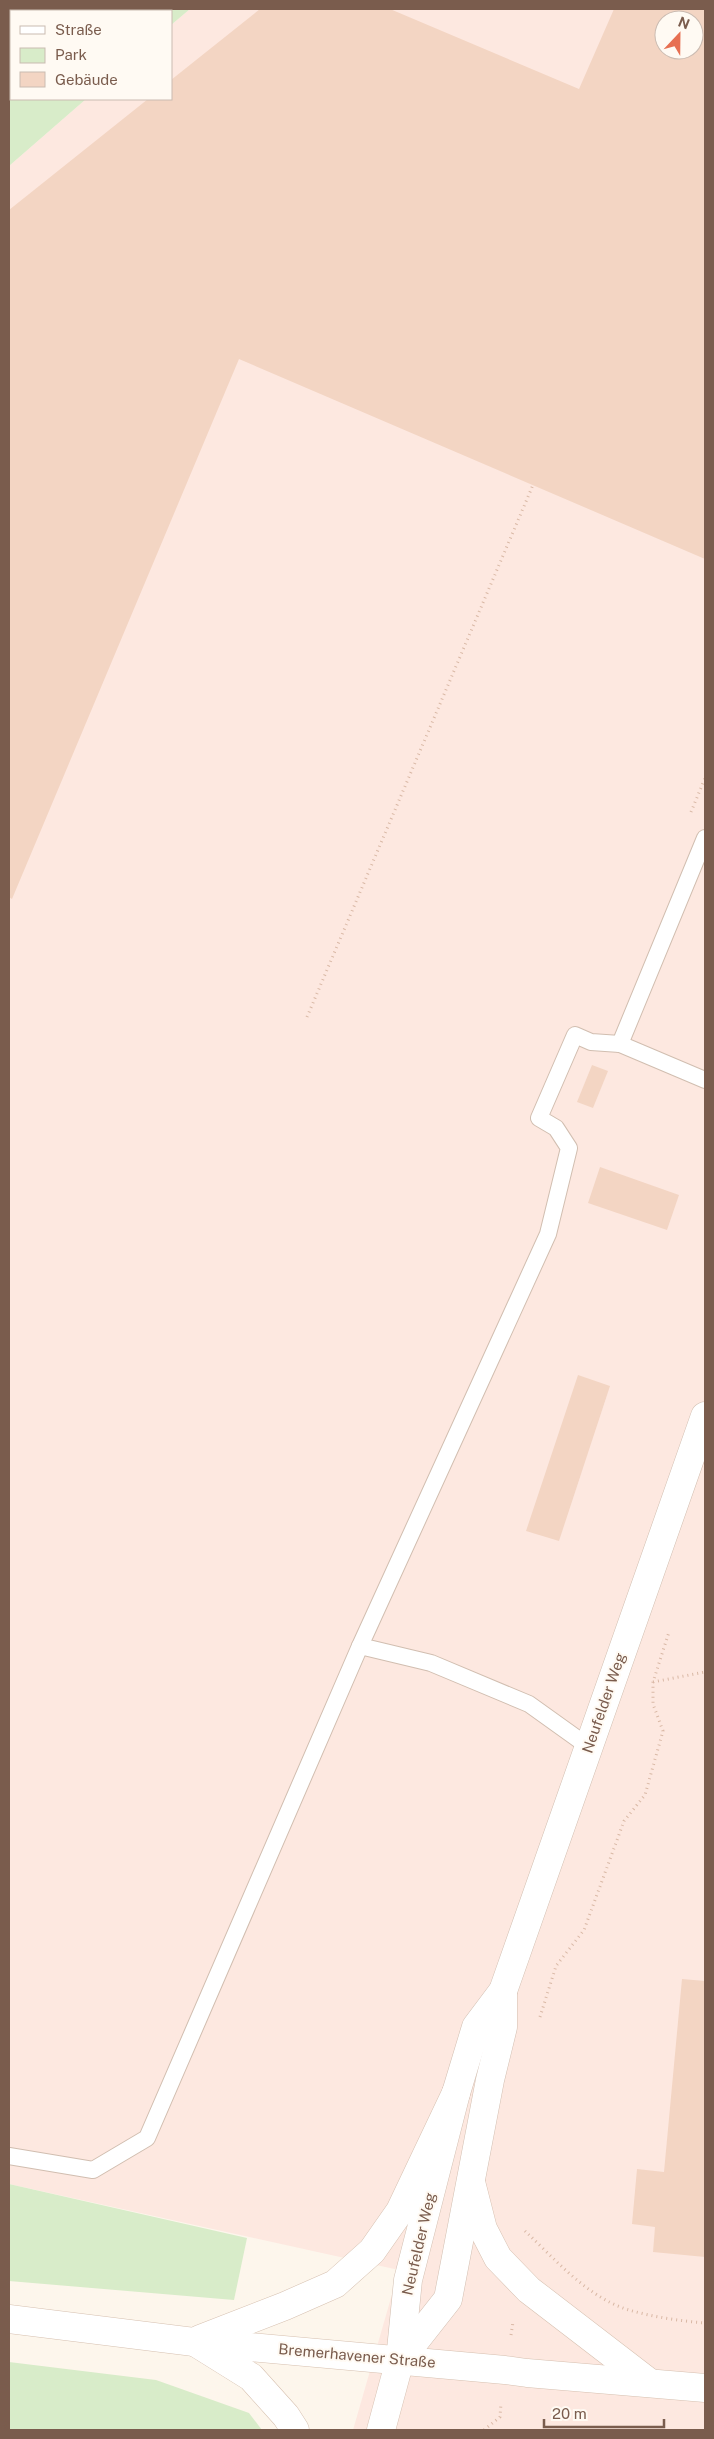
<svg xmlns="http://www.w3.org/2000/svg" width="714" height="2439" viewBox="0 0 714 2439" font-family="'Public Sans',sans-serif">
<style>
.commercial{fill:#fde8e0;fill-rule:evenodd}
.green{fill:#d8ecc9}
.building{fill:#f3d5c3;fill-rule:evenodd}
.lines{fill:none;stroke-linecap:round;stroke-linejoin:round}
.lane-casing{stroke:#d1beb0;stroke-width:18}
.street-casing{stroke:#d1beb0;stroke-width:29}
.secondary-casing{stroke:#d6c0b0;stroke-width:29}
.path{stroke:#d9b8a5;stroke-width:3;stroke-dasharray:1 4;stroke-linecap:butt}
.lane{stroke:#fff;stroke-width:16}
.street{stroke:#fff;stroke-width:28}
.secondary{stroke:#fff;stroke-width:28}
.labels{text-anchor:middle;stroke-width:4;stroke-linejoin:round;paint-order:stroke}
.street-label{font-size:15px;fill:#7a5c4d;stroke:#fffaf3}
</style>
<rect width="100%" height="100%" fill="#fdf6ec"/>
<!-- commercial -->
<path class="commercial" d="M190,9H705V2430H353L399,2270L9,2184V166L86,99H171V25ZM664,20H694V50H664Z"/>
<!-- green -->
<g class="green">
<polygon points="9,9 190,9 171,25 171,11 11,11 11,99 86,99 9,166"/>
<polygon points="9,2184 247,2238 234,2300 9,2281"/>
<polygon points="9,2362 156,2380 249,2413 262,2430 9,2430"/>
</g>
<!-- building -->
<g class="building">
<path d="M260,9H390L579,89L614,9H705V559L239,359L12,899L9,897V210L148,99H171V80ZM664,20H694V50H664Z"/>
<polygon points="592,1065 608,1071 593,1108 577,1102"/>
<polygon points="600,1167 679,1195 667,1230 588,1203"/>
<polygon points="578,1375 610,1386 559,1541 526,1531"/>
<polygon points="682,1979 705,1981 705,2257 653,2252 655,2227 632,2224 637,2169 664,2172"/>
</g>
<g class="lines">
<!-- lane casing -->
<g class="lane-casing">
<g id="lane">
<polyline points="620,1044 705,838"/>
<polyline points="589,1747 529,1704 431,1663 360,1646 548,1234 569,1148 556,1128 539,1118 575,1035 591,1042 620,1044 705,1080"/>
<polyline points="9,2156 93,2170 147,2138 360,1646"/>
</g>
</g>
<!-- street casing -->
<g class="street-casing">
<g id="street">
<polyline points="400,2360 408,2280 456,2093 476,2027 503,1991 705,1416"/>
<polyline points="400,2360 448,2299 490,2080 503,2027 503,1991"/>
</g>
</g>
<!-- secondary casing -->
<g class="secondary-casing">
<g id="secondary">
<polyline points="471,2182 483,2229 498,2258 529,2290 650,2383"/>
<polyline points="9,2319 194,2342 505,2370 527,2373 705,2388"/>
<polyline points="200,2339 285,2306 335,2284 372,2251 400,2211 456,2093"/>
<polyline points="198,2344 251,2377 286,2416 295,2430"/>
<polyline points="381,2430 400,2360"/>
</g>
</g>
<!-- path -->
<g class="path">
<polyline points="691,812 705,778"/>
<polyline points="307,1017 533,485"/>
<polyline points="653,1682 705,1672"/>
<polyline points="540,2017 556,1966 584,1930 624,1821 645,1795 663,1731 653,1704 653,1682 669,1632"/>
<path d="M525,2231C555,2259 588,2298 629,2310C653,2317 681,2321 705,2323"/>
<polyline points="511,2335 513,2322"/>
<polyline points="484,2430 500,2417 501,2403"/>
</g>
<!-- lane -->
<use href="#lane" class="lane"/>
<!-- street -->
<use href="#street" class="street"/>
<!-- secondary -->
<use href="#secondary" class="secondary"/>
</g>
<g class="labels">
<!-- street labels -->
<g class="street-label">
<text transform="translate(604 1703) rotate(-71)" y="5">Neufelder Weg</text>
<text transform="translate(419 2244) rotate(-77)" y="5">Neufelder Weg</text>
<text transform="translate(357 2356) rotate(5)" y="5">Bremerhavener Straße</text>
</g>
</g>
<!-- border -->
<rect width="714" height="2439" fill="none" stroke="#7a5c4d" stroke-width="20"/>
<!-- legend -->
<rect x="10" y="10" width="162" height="90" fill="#fffaf3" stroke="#cabbb1"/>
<rect x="20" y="26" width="25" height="8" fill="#ffffff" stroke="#cabbb1"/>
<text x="55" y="35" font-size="15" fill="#7a5c4d">Straße</text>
<rect x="20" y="48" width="25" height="15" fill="#d8ecc9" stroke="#cabbb1"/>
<text x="55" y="60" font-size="15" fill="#7a5c4d">Park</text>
<rect x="20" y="72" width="25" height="15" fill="#f3d5c3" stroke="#cabbb1"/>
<text x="55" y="85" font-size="15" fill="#7a5c4d">Gebäude</text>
<!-- north arrow -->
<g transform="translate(679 35) rotate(22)"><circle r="24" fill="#fffaf3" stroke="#cabbb1"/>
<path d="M0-4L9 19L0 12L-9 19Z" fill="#e76f51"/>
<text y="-8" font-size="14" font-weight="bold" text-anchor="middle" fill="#7a5c4d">N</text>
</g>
<!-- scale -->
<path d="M544 2419v8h120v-8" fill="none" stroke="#7a5c4d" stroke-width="2.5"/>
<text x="552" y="2419" font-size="15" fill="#7a5c4d" stroke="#fffaf3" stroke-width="4" paint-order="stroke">20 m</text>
</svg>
